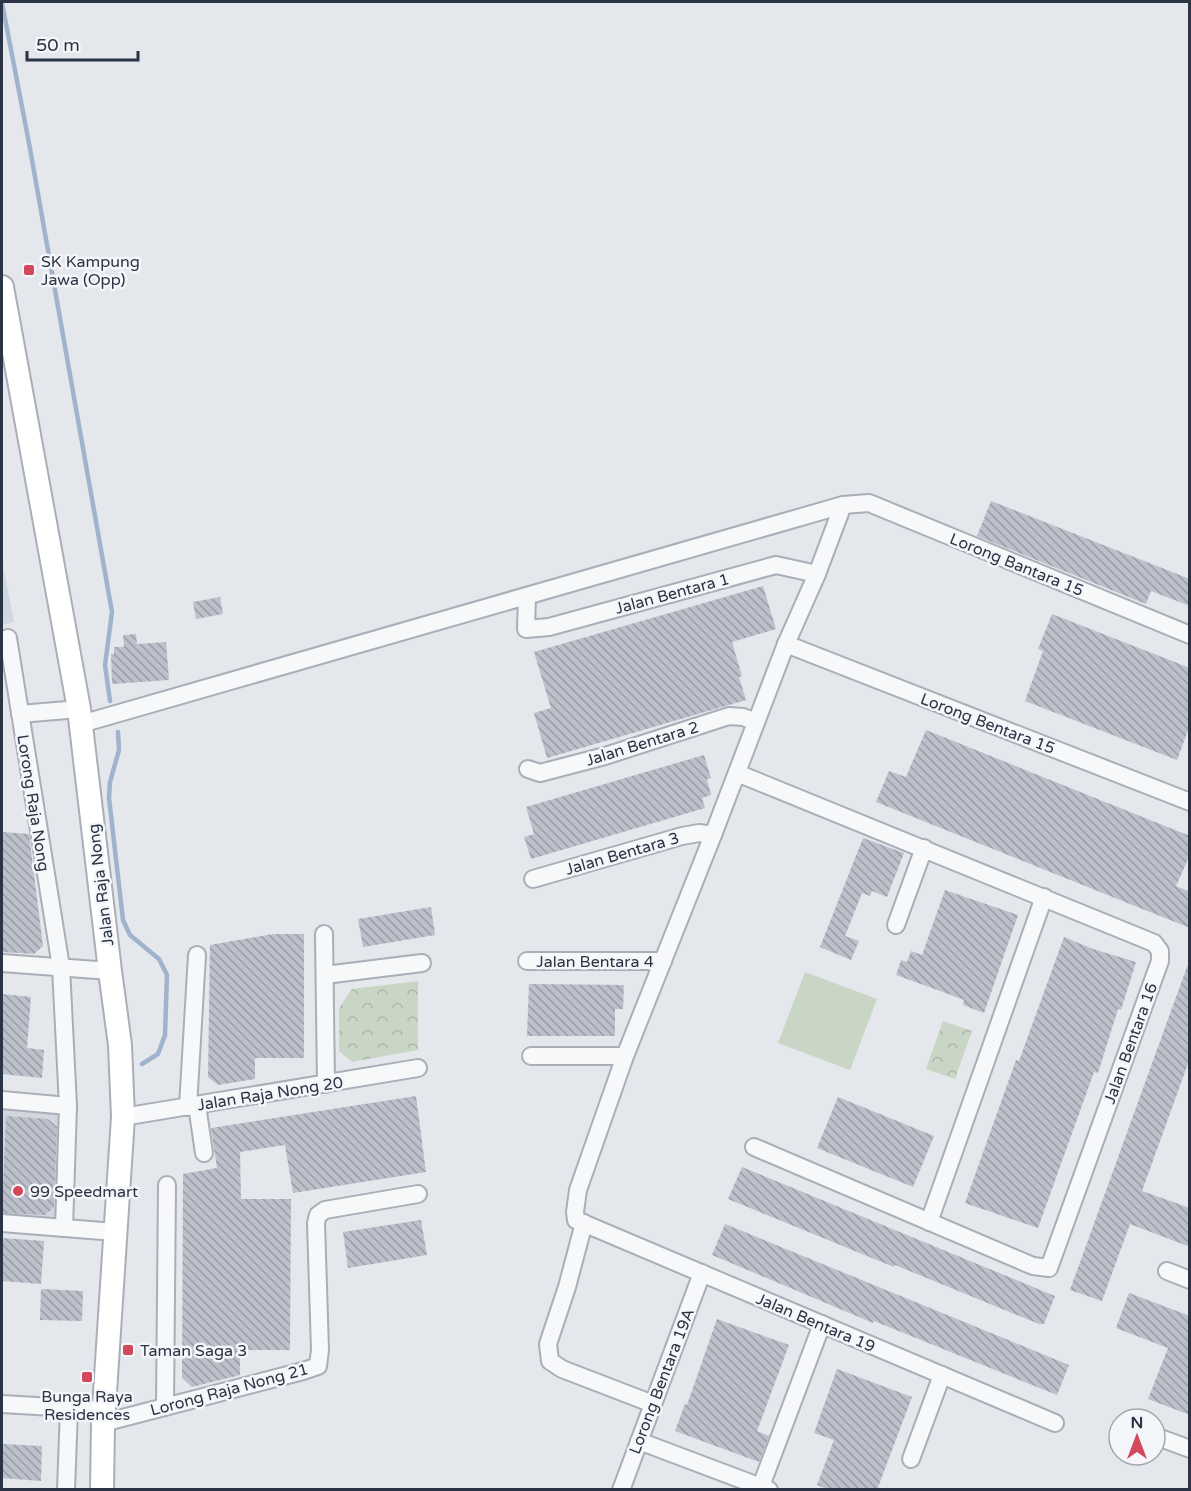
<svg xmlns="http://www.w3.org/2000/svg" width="1191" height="1491" viewBox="0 0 1191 1491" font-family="'Varela Round',sans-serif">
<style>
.built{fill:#d2d6de}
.forest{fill:url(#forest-crowns)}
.pitch{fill:#c9d6c5}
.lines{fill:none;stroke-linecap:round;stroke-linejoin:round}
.stream{stroke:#9fb4cc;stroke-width:4.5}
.building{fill:url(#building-back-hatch)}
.minor-casing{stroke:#a9aeb7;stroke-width:20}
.secondary-casing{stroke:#a9aeb7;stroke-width:26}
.minor{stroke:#f7f8fa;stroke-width:16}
.secondary{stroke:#fff;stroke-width:22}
.poi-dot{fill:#d1495b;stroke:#f4f6f9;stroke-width:2}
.labels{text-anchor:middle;stroke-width:5;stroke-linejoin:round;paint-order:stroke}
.poi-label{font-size:16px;fill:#2b3445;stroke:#f4f6f9;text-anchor:start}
.street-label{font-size:16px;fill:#2b3445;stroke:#f4f6f9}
</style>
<defs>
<pattern id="forest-crowns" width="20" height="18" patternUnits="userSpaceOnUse" patternTransform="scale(1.5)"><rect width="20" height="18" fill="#c9d6c5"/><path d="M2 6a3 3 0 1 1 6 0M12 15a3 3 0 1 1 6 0" fill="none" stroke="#adb8ab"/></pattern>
<pattern id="building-back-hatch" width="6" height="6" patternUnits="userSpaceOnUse" patternTransform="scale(1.5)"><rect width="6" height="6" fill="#bbc0ca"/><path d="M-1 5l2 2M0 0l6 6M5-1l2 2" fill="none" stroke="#989da6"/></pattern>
</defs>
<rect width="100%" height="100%" fill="#e4e7ec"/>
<!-- built -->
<g class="built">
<polygon points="2,561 14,622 2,625"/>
<polygon points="2,1105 62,1110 59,1221 2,1218"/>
</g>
<!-- forest -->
<g class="forest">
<polygon points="418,981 418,1050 352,1062 339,1051 339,1008 352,989"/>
<polygon points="943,1021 972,1031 955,1079 926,1069"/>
</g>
<!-- pitch -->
<polygon class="pitch" points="805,972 877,999 850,1070 778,1043"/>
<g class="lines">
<!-- stream -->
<g class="stream">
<polyline points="2,3 29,143 112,612 105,665 110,701"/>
<polyline points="118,732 119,750 110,782 109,798 123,920 130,935 159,959 167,975 165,1035 158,1054 142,1064"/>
</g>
</g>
<!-- building -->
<g class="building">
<polygon points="991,501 1190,579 1190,606 1151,591 1146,604 977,536"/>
<polygon points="763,586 776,629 732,642 742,676 739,677 746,700 547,758 534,713 551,708 534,652"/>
<polygon points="220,597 223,614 196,619 193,602"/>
<polygon points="1052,614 1190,668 1190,725 1177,760 1025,701 1043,651 1038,649"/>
<polygon points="136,634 137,644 166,642 169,680 112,684 111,654 114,654 114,647 124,647 123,635"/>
<polygon points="926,730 1190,836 1190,855 1176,886 1190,892 1190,928 876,802 889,771 906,777"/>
<polygon points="704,755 711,778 707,779 711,795 702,798 705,808 531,859 524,837 534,834 526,807"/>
<polygon points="2,832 29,834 43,946 34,954 2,952"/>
<polygon points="863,838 904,853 887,897 872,891 870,896 862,893 845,936 859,941 851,960 820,947"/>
<polygon points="945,890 1018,915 984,1013 963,1005 964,1000 951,995 896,975 901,960 907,962 911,951 922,955"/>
<polygon points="431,907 435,935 363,947 358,919"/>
<polygon points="273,934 304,934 304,1058 255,1058 255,1079 218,1085 208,1077 210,945"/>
<polygon points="1064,937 1093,949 1136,962 1121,1010 1118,1009 1098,1073 1094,1072 1038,1228 965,1203 1016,1060 1019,1061"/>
<polygon points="1188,964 1190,964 1190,1058 1142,1191 1190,1208 1190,1247 1130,1224 1102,1301 1070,1290"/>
<polygon points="529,984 624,985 623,1009 615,1009 615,1036 527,1036"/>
<polygon points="2,994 31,997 27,1048 44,1050 42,1078 2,1074"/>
<polygon points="416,1096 426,1172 293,1193 285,1145 240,1152 241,1199 291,1199 290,1350 240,1350 240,1375 192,1387 182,1378 183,1174 217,1168 211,1128"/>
<polygon points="838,1097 934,1136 913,1187 817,1148"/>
<polygon points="6,1116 48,1119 57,1127 54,1207 45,1215 2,1213"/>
<polygon points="742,1167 1055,1296 1044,1324 1039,1324 895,1265 894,1267 728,1199"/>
<polygon points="421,1220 427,1255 348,1268 343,1232"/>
<polygon points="725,1224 1069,1365 1057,1395 874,1321 873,1323 712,1255"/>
<polygon points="2,1238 44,1241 41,1284 2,1281"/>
<polygon points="41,1289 83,1291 82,1321 40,1320"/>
<polygon points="1129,1293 1190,1316 1190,1415 1148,1399 1168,1348 1116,1328"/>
<polygon points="717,1319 789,1345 757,1431 769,1436 759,1462 675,1431 685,1404 687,1405"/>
<polygon points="837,1369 912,1397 877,1490 830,1490 817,1485 834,1440 814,1433"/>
<polygon points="2,1444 42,1446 41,1481 2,1478"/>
</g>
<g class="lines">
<!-- minor casing -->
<g class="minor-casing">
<g id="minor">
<polyline points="843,505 817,574 786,644 713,835 625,1056 578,1190 575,1212 576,1220 1055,1423"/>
<polyline points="527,596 526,629 549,627 776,565 817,574"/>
<polyline points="8,638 61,967 68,1106 64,1228"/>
<polyline points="786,644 1190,802"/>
<polyline points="20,714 79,709"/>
<polyline points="81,724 843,505 869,503 1190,635"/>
<polyline points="528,769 540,773 605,756 729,716 743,717 756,722"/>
<polyline points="737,773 1154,943 1160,951 1160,961 1049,1268 1033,1266 754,1147"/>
<polyline points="533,879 682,836 699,833 713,835"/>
<polyline points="896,925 924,848"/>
<polyline points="324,934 326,1084"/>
<polyline points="527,961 663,961"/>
<polyline points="2,963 110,971"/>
<polyline points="325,975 422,963"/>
<polyline points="531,1056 625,1056"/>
<polyline points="2,1100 68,1106"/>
<polyline points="197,1105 204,1153"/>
<polyline points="188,1107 197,955"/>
<polyline points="123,1117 418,1068"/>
<polyline points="929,1222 1044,897"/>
<polyline points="2,1223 115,1232"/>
<polyline points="584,1223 567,1287 548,1344 550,1361 562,1369 653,1404"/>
<polyline points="1167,1271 1190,1280"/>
<polyline points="2,1404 104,1410"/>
<polyline points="165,1407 167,1185"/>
<polyline points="103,1423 303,1371 318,1366 320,1350 316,1223 318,1215 325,1210 418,1194"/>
<polyline points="1155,1436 1190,1449"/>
<polyline points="639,1441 769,1490"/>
<polyline points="911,1459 942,1375"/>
<polyline points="761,1486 822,1324"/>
<polyline points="66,1490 69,1409"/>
<polyline points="621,1490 702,1273"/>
</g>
</g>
<!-- secondary casing -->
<g class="secondary-casing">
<polyline id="secondary" points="2,287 79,709 110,971 120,1045 123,1117 103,1423 102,1490"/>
</g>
<!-- minor -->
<use href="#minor" class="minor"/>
<!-- secondary -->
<use href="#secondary" class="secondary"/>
</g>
<!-- markers -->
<g class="poi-dot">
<rect x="23" y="264" width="12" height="12" rx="3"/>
<circle cx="18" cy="1191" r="6"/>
<rect x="122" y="1344" width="12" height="12" rx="3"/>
<rect x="81" y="1371" width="12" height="12" rx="3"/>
</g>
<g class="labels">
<!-- poi labels -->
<g class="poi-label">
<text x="41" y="267">SK Kampung<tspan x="41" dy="18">Jawa (Opp)</tspan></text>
<text x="30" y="1197">99 Speedmart</text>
<text x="140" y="1356">Taman Saga 3</text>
<text x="87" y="1402" text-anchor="middle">Bunga Raya<tspan x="87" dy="18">Residences</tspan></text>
</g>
<!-- street labels -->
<g class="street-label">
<text transform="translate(1017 564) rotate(22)" y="6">Lorong Bantara 15</text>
<text transform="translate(672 593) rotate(-15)" y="6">Jalan Bentara 1</text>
<text transform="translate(988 723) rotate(21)" y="6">Lorong Bentara 15</text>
<text transform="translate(642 743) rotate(-17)" y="6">Jalan Bentara 2</text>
<text transform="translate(34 803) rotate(81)" y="6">Lorong Raja Nong</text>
<text transform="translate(622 853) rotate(-16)" y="6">Jalan Bentara 3</text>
<text transform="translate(100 885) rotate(-97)" y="6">Jalan Raja Nong</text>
<text x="595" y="967">Jalan Bentara 4</text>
<text transform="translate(1130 1043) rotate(-70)" y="6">Jalan Bentara 16</text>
<text transform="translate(270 1093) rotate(-9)" y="6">Jalan Raja Nong 20</text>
<text transform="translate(816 1322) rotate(23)" y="6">Jalan Bentara 19</text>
<text transform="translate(661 1381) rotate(-69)" y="6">Lorong Bentara 19A</text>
<text transform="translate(229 1389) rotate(-15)" y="6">Lorong Raja Nong 21</text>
</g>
</g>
<!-- border -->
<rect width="1191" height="1491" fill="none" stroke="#2b3445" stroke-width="6"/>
<!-- north arrow -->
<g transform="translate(1137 1437)"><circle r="28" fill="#f4f6f9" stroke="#a4a8b1" stroke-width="1.5"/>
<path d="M0-4.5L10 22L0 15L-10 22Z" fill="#d1495b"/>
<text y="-9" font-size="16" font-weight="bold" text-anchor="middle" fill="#2b3445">N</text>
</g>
<!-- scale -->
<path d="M27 51v9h111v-9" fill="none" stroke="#2b3445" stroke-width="3"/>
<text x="36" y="51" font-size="18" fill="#2b3445" stroke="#f4f6f9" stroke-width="4.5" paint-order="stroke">50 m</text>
</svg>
